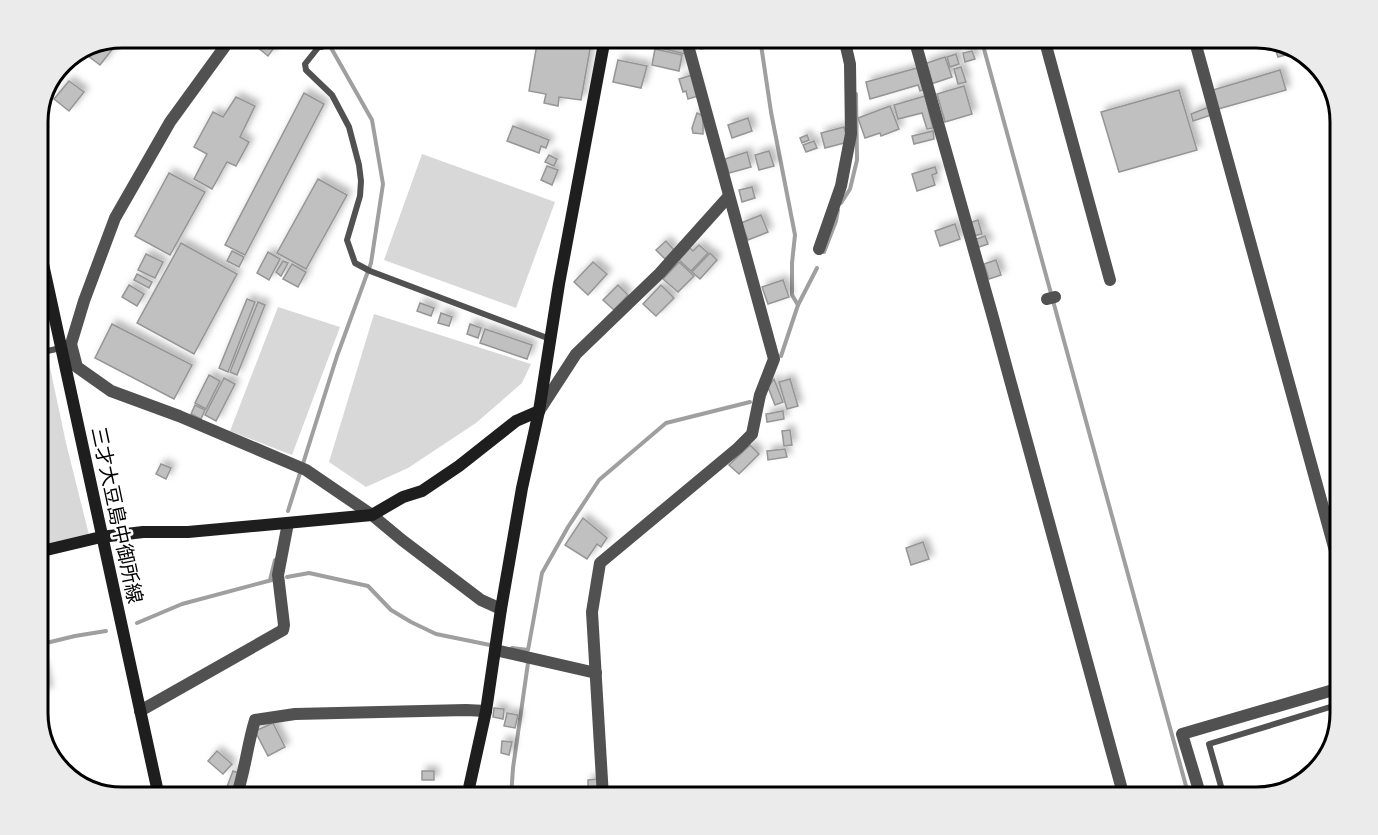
<svg xmlns="http://www.w3.org/2000/svg" width="1378" height="835" viewBox="0 0 1378 835" font-family="Montserrat,'Noto Sans JP',sans-serif">
<style>
.green{fill:#d8d8d8}
.lines{fill:none;stroke-linecap:round;stroke-linejoin:round}
.stream{stroke:#9f9f9f;stroke-width:4}
.building{fill:#c0c0c0;stroke:#959595;stroke-width:1.5;filter:url(#shadow)}
.lane{stroke:#515151;stroke-width:6}
.street{stroke:#515151;stroke-width:12}
.secondary{stroke:#1e1e1e;stroke-width:12}
.labels{text-anchor:middle;stroke-width:5;stroke-linejoin:round;paint-order:stroke}
.street-label{font-size:20px;fill:#000;stroke:#fff}
.rim{fill:none;stroke:#000;stroke-width:3}
</style>
<defs>
<filter id="shadow"><feDropShadow dx="4.5" dy="-4.5" stdDeviation="3" flood-color="#0004"/></filter>
</defs>
<rect width="100%" height="100%" fill="#fff"/>
<!-- green -->
<g class="green">
<polygon points="422,154 555,202 516,308 384,260"/>
<polygon points="278,307 340,327 292,455 230,431"/>
<polygon points="38,311 66,443 89,535 38,547"/>
<polygon points="374,314 531,364 522,383 476,423 408,468 366,487 329,462"/>
</g>
<g class="lines">
<!-- stream -->
<g class="stream">
<polyline points="760,38 771,112 795,235 792,263 792,295 798,305"/>
<polyline points="981,38 1189,797"/>
<polyline points="841,203 850,189 857,160 856,94"/>
<polyline points="824,252 836,221 838,210"/>
<polyline points="781,356 798,305 817,268"/>
<polyline points="288,511 337,356 371,263 383,184 372,120 330,46"/>
<polyline points="287,577 309,573 368,586 391,610 411,622 436,634 490,645"/>
<polyline points="270,580 275,560"/>
<polyline points="137,623 182,604 272,580"/>
<polyline points="38,645 75,636 106,631"/>
<polyline points="512,648 528,650 542,573 568,527 599,480 666,423 750,402"/>
<polyline points="38,694 45,725"/>
<polyline points="47,735 55,762"/>
<polyline points="511,797 513,768 528,663"/>
</g>
</g>
<!-- building -->
<g class="building">
<polygon points="255,38 266,38 276,45 268,56 251,42"/>
<polygon points="538,38 592,38 581,100 559,97 558,106 544,103 546,94 529,91"/>
<polygon points="620,38 683,38 689,55"/>
<polygon points="697,38 725,38 727,44 716,48 715,45 701,49"/>
<polygon points="116,40 118,42 100,65 87,55 90,51"/>
<polygon points="1273,42 1299,49 1300,51 1278,57"/>
<polygon points="655,49 682,55 679,71 652,65"/>
<polygon points="972,51 975,59 965,62 963,53"/>
<polygon points="956,54 959,64 950,67 947,57"/>
<polygon points="945,57 952,77 931,84 924,64"/>
<polygon points="618,60 647,66 641,88 613,82"/>
<polygon points="961,67 966,82 958,84 954,69"/>
<polygon points="917,68 923,90 920,91 918,85 870,99 866,82"/>
<polygon points="1280,70 1286,90 1218,109 1213,90"/>
<polygon points="692,75 698,96 688,99 686,91 683,92 679,79"/>
<polygon points="69,81 84,92 69,111 54,99"/>
<polygon points="964,86 972,114 945,122 937,94"/>
<polygon points="1179,90 1197,150 1119,172 1101,112"/>
<polygon points="304,93 324,104 245,255 225,245"/>
<polygon points="925,96 933,128 927,129 922,113 898,119 894,105"/>
<polygon points="236,97 255,106 240,137 249,142 236,166 227,162 212,189 194,179 207,154 194,147 213,112 223,117"/>
<polygon points="890,106 899,129 881,136 880,133 865,138 858,118"/>
<polygon points="1209,107 1211,115 1193,121 1191,114"/>
<polygon points="697,113 703,116 703,134 693,133 692,128"/>
<polygon points="748,118 752,131 732,138 728,125"/>
<polygon points="513,126 549,140 546,148 541,146 539,153 507,141"/>
<polygon points="844,127 848,142 825,148 821,133"/>
<polygon points="933,131 934,139 914,144 912,136"/>
<polygon points="807,135 809,140 802,143 800,138"/>
<polygon points="814,141 817,148 806,152 803,145"/>
<polygon points="769,151 774,166 759,170 755,155"/>
<polygon points="747,152 751,167 729,173 725,159"/>
<polygon points="549,155 557,159 554,166 545,162"/>
<polygon points="547,166 558,170 552,185 541,180"/>
<polygon points="935,167 937,173 932,175 935,185 917,191 912,174"/>
<polygon points="169,173 205,192 170,255 135,236"/>
<polygon points="318,179 347,195 306,269 277,253"/>
<polygon points="752,187 755,198 742,202 739,190"/>
<polygon points="761,215 768,232 748,240 741,223"/>
<polygon points="978,220 982,234 973,236 969,223"/>
<polygon points="955,224 960,239 940,246 935,231"/>
<polygon points="985,236 988,244 976,248 974,240"/>
<polygon points="666,241 674,250 665,259 656,250"/>
<polygon points="181,243 237,274 194,354 137,323"/>
<polygon points="699,245 708,253 691,271 679,260 690,248 693,251"/>
<polygon points="232,251 244,257 239,267 227,261"/>
<polygon points="268,252 280,259 269,280 257,273"/>
<polygon points="710,253 717,260 700,279 692,272"/>
<polygon points="146,254 163,262 155,278 138,270"/>
<polygon points="996,260 1001,275 989,279 984,264"/>
<polygon points="283,261 288,263 281,276 276,272"/>
<polygon points="593,262 607,274 588,295 574,282"/>
<polygon points="679,262 694,276 678,292 663,279"/>
<polygon points="292,264 306,272 298,287 283,279"/>
<polygon points="137,274 152,282 149,288 134,280"/>
<polygon points="783,280 789,297 768,304 762,287"/>
<polygon points="129,285 144,294 137,306 122,297"/>
<polygon points="618,285 628,295 614,310 603,300"/>
<polygon points="661,285 674,298 656,316 643,304"/>
<polygon points="247,299 255,302 228,372 219,368"/>
<polygon points="258,302 265,305 237,375 230,372"/>
<polygon points="420,303 434,308 431,316 417,311"/>
<polygon points="441,313 452,317 449,326 438,323"/>
<polygon points="112,324 192,365 174,399 95,358"/>
<polygon points="470,324 481,328 478,338 467,334"/>
<polygon points="485,329 532,345 527,359 480,343"/>
<polygon points="209,375 220,381 206,409 195,403"/>
<polygon points="224,378 235,384 216,421 205,415"/>
<polygon points="774,379 783,402 775,405 768,387"/>
<polygon points="790,379 798,406 787,409 779,382"/>
<polygon points="195,405 205,410 201,419 191,414"/>
<polygon points="783,411 784,419 767,422 766,414"/>
<polygon points="790,430 792,445 784,446 782,431"/>
<polygon points="750,445 759,454 739,474 729,465"/>
<polygon points="785,449 787,457 768,460 767,451"/>
<polygon points="161,464 171,468 166,479 156,474"/>
<polygon points="583,518 607,538 601,547 597,544 587,559 565,545"/>
<polygon points="923,542 929,559 911,565 906,548"/>
<polygon points="43,667 48,691 40,693 38,683 38,668"/>
<polygon points="494,708 504,709 503,719 493,717"/>
<polygon points="507,713 518,715 515,728 504,726"/>
<polygon points="273,723 285,747 268,756 255,731"/>
<polygon points="502,741 512,742 509,755 501,753"/>
<polygon points="217,751 232,764 223,774 208,761"/>
<polygon points="233,771 242,774 233,795 225,792"/>
<rect x="422" y="771" width="12" height="9"/>
<polygon points="598,779 598,791 588,792 588,780"/>
</g>
<g class="lines">
<!-- lane -->
<g class="lane">
<polyline points="321,44 305,64 306,70 332,95 349,127 359,165 361,181 360,196 347,240 355,263 370,271 550,339"/>
<polyline points="38,353 61,348"/>
<polyline points="1224,797 1209,744 1340,704"/>
</g>
<!-- street -->
<g class="street">
<polyline points="319,38 321,44 332,38"/>
<polyline points="914,38 992,314 1124,797"/>
<polyline points="1044,38 1110,280"/>
<polyline points="1194,38 1340,569"/>
<polyline points="819,249 841,186 851,134 850,64 844,38"/>
<polyline points="1047,299 1055,297"/>
<polyline points="71,344 77,367 111,391 179,416 306,470 372,515 402,540 481,600 501,609"/>
<polyline points="64,347 71,344 84,301 115,218 170,122 231,38"/>
<polyline points="539,411 576,354 660,273 729,196"/>
<polyline points="495,650 596,673"/>
<polyline points="140,711 283,630 284,625 278,575 288,523"/>
<path d="M236,797C245,772 247,746 255,720L295,714L466,710L486,711"/>
<polyline points="603,797 592,612 600,563 738,448 752,434 760,395 774,359 686,38"/>
<polyline points="1201,797 1182,734 1340,688"/>
</g>
<!-- secondary -->
<g class="secondary">
<polyline points="38,241 159,797"/>
<polyline points="38,552 101,537 143,532 188,532 372,515 403,497 422,491 459,466 516,421 539,411"/>
<polyline points="467,797 486,711 501,609 522,488 539,411 559,284 605,38"/>
</g>
</g>
<g class="labels">
<!-- street labels -->
<g class="street-label">
<text transform="translate(117 515) rotate(78)" y="7">三才大豆島中御所線</text>
</g>
</g>
<!-- crop -->
<path d="M0 0H1378V835H0ZM122 48H1256A74 74 0 0 1 1330 122V713A74 74 0 0 1 1256 787H122A74 74 0 0 1 48 713V122A74 74 0 0 1 122 48Z" fill="#ebebeb" fill-rule="evenodd"/>
<path class="rim" d="M122 48H1256A74 74 0 0 1 1330 122V713A74 74 0 0 1 1256 787H122A74 74 0 0 1 48 713V122A74 74 0 0 1 122 48Z"/>
</svg>
